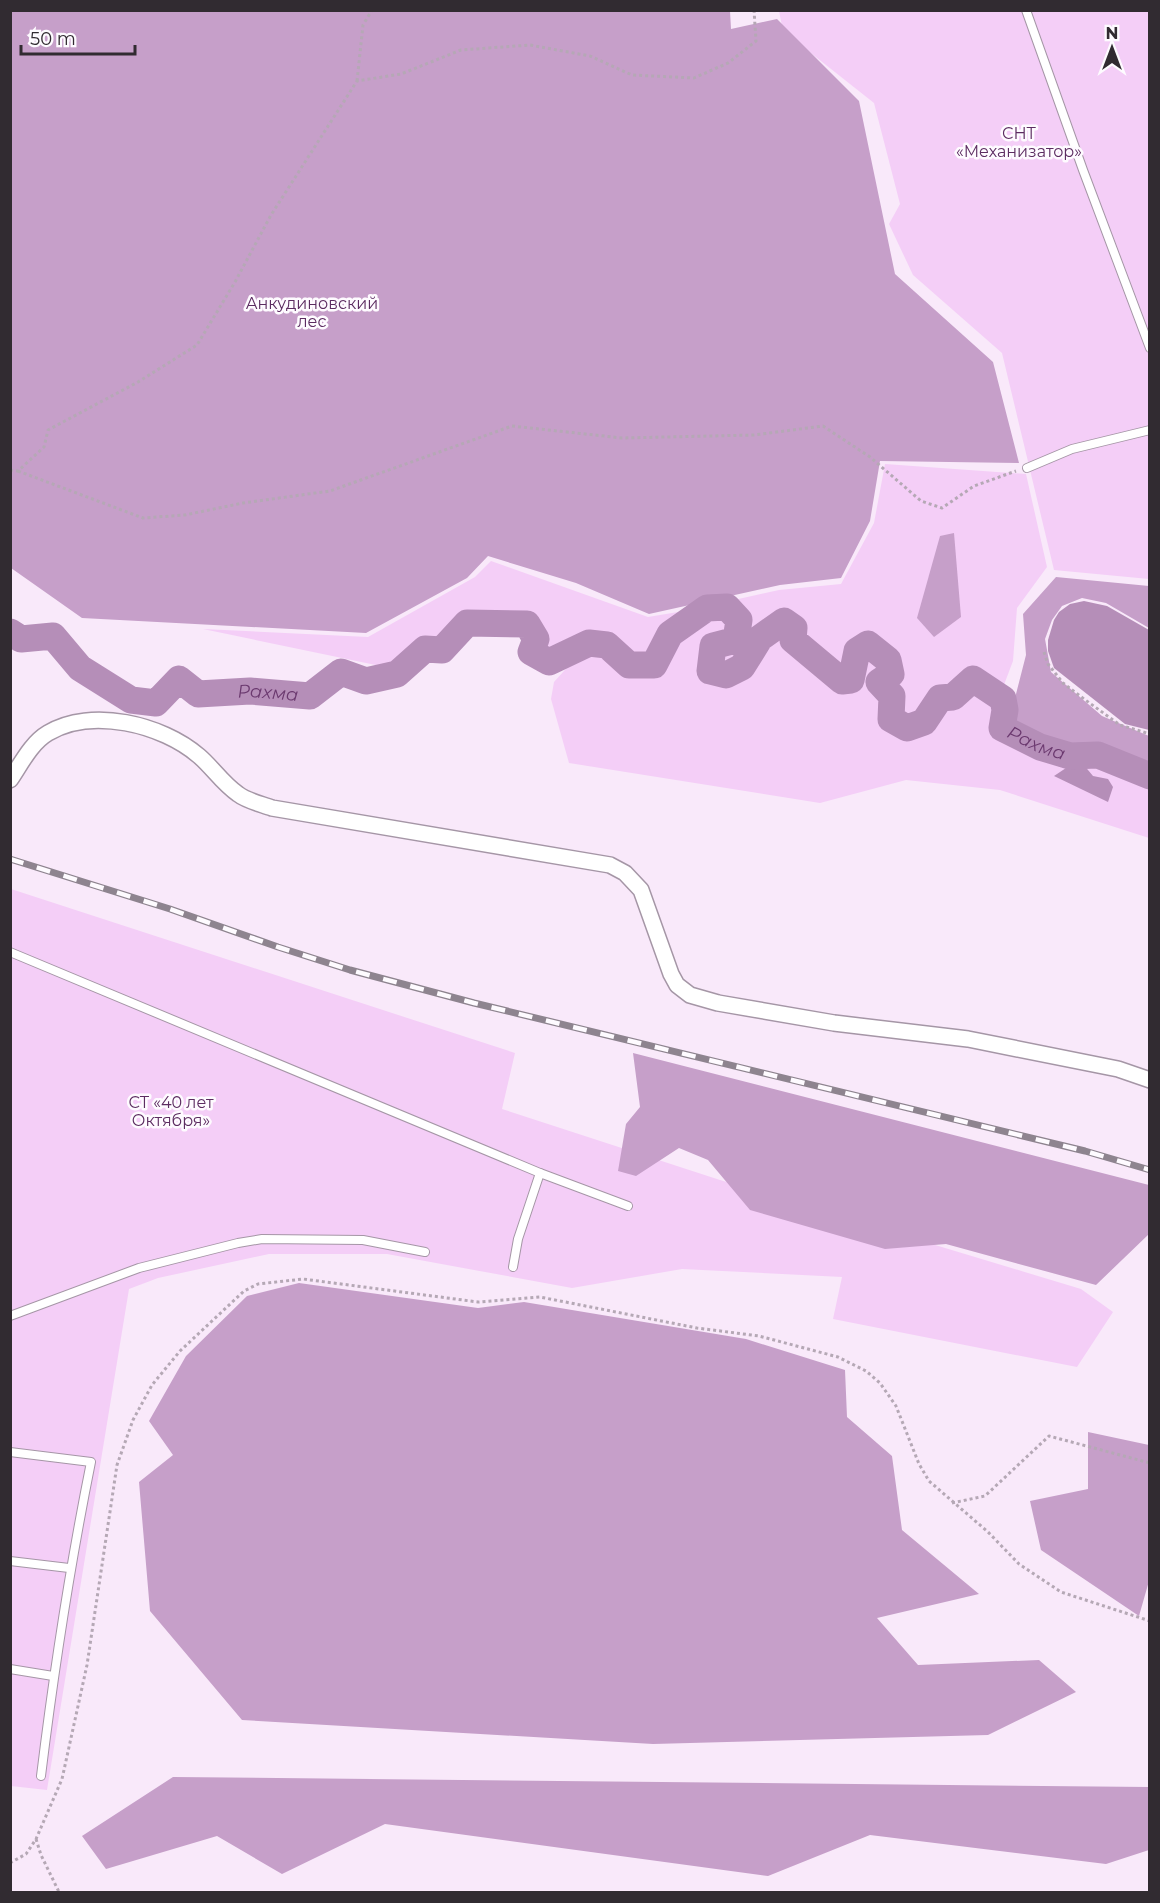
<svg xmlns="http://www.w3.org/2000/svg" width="1160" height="1903" viewBox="0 0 1160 1903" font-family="Montserrat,sans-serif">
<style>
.green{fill:#f4cef7}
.forest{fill:#c69fc9}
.water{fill:#b58eb8}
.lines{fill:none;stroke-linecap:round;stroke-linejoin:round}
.river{stroke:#b58eb8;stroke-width:27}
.lane-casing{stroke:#a596a6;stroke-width:10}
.street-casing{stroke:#a596a6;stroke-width:18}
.path{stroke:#b5a8b5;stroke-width:3;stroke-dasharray:3 3;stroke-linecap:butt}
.lane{stroke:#fff;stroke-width:8}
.street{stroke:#fff;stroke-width:15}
.rail-casing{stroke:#8e848f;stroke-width:7}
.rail{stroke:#fefbff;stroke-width:4.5;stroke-dasharray:14;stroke-linecap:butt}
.labels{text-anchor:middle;stroke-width:5;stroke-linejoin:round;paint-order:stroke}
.park-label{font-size:16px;fill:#5c2c61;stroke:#fefbff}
.water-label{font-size:18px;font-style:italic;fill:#6b396f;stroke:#fefbff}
</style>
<rect width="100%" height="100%" fill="#f9e9fa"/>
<!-- green -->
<g class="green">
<polygon points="779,11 1149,11 1149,579 1054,570 1002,353 913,275 889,224 900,204 874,103 783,31"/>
<polygon points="885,464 1026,474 1047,567 1017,608 1013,661 1002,690 970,675 950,690 935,696 914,720 898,713 898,696 889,686 899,675 894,659 870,637 857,643 843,672 801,637 801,626 787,615 762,627 738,658 725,663 722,653 744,641 747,615 734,600 779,590 841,584 874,523"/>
<polygon points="491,561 648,617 696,609 660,636 648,659 631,659 607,639 584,637 551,654 537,649 540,637 531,619 464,618 439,644 421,645 395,669 203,629 368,637 475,577"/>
<polygon points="714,615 729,623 726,635 706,642 705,676 728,681 746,674 766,641 785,633 786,641 839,686 856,683 868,654 882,672 872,683 884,699 886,721 901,731 918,733 944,703 957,702 975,687 998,706 997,732 1065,759 1097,763 1149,784 1149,838 1000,790 906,780 820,803 569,763 551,699 554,682 582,651 605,652 628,673 659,672 678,635"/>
<polygon points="11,889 515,1053 502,1109 720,1180 1081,1289 1113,1312 1077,1367 833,1319 842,1277 682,1269 572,1288 387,1254 269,1254 158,1278 129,1289 47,1790 11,1786"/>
</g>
<!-- forest -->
<g class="forest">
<polygon points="730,11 731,29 777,19 859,101 895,274 993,362 1019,463 880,461 870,521 841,578 780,585 649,614 576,583 488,556 467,578 366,633 82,618 11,568 11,11"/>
<polygon points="954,533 961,617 934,637 917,618 940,536"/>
<polygon points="1056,577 1149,586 1149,628 1106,603 1082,598 1062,606 1052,620 1045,639 1051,672 1102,716 1149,736 1149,762 1080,746 1046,741 1013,723 1015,698 1026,655 1023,614"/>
<polygon points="633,1053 1149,1185 1149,1234 1096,1285 946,1244 885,1249 750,1210 708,1160 679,1148 636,1176 618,1171 626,1124 640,1107"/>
<polygon points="299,1283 478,1308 524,1302 746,1339 845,1370 847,1417 892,1456 902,1530 979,1594 877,1618 918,1665 1039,1660 1076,1692 988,1735 653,1744 242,1720 150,1611 139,1482 173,1455 149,1421 186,1356 247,1296"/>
<polygon points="1088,1432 1149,1445 1149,1581 1139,1616 1041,1550 1030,1501 1088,1489"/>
<polygon points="173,1777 1149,1787 1149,1850 1106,1864 870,1835 768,1876 385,1824 282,1874 217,1836 106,1869 82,1836"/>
</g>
<!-- water -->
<g class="water">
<polygon points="1084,601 1107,606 1149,630 1149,730 1125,724 1054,668 1048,651 1048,640 1054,620 1059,612 1070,604"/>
<polygon points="1072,764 1083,764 1093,776 1108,779 1113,787 1108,802 1054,776"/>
</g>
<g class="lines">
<!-- river -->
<path class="river" id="s1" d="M10,632L21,639L53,636L80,668L131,700L156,703L179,679L198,694L250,691L310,696L341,672L366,681L397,674L425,649L442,650L467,623L527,624L536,639L531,652L549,662L589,643L607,645L629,665H654L670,634L707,608L727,607L739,620L736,640L713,646L710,671L726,675L742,667L760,638L784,621L794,628L793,640L842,681L851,680L857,651L868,644L888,660L891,674L879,682L892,696L891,719L907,728L924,722L940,698L953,697L973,679L1003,699L1005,710L1002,728L1040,747L1070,756L1098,755L1150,776"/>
<!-- lane casing -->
<g class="lane-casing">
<g id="lane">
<polyline points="1026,10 1083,170 1150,348"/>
<polyline points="1027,468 1072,449 1150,430"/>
<polyline points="10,952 540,1173 628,1206"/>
<polyline points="513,1267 518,1239 540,1173"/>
<polyline points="10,1316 139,1268 238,1243 262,1239 363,1240 425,1252"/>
<path d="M10,1452L91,1462C70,1566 54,1670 41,1776"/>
<polyline points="10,1561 69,1568"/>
<polyline points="10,1669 53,1676"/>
</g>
</g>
<!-- street casing -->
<g class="street-casing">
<path id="street" d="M10,780C21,764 31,743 48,733C91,707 162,724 199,756C213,768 223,784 238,794C247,801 261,804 272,808L610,865L625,873L641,890L671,974L677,985L690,995L718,1003L834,1023L968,1039L1118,1069L1150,1080"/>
</g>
<!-- path -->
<g class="path">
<polyline points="357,81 363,25 372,10"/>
<polyline points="10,470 18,471 44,447 48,430 138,382 197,345 235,282 271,215 357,81 401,74 461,50 530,45 590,56 632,75 694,78 728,63 756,41 754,10"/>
<polyline points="18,471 143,518 185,515 243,503 330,491 512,426 622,438 754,435 823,426 870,457 921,501 942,508 974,486 1016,471"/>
<polyline points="1044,652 1048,664 1063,683 1084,699 1120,725 1150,734"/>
<polyline points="952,1503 985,1496 1049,1436 1150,1463"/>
<polyline points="36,1839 41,1855 59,1892"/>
<polyline points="10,1863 26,1854 36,1839 62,1779 87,1665 117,1465 133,1420 152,1385 180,1351 244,1291 258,1284 303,1279 478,1302 540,1297 697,1328 759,1336 838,1357 866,1371 880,1383 896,1406 919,1464 929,1481 988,1532 1019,1564 1061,1592 1150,1621"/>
</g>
<!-- lane -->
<use href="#lane" class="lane"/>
<!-- street -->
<use href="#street" class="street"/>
<!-- rail casing -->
<g class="rail-casing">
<polyline id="rail" points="10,859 170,909 278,947 350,970 474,1003 1085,1151 1150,1170"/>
</g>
<!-- rail -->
<use href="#rail" class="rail"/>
</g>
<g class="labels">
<!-- park labels -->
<g class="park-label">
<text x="1019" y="139">СНТ<tspan x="1019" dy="18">«Механизатор»</tspan></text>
<text x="312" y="309">Анкудиновский<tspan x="312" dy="18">лес</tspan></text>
<text x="171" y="1108">СТ «40 лет<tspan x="171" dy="18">Октября»</tspan></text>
</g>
<!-- water labels -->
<g class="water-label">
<text dy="6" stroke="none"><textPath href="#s1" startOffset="300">Рахма</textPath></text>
<text dy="6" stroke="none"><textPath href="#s1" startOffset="1490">Рахма</textPath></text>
</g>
</g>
<!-- border -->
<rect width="1160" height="1903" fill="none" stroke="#312b31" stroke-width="24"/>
<!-- north arrow -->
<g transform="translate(1112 48)" stroke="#fefbff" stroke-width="4.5" paint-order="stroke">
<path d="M0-4.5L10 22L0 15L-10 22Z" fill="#312b31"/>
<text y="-9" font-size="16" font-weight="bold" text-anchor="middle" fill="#312b31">N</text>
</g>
<!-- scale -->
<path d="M21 45v9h114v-9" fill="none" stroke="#312b31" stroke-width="3"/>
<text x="30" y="45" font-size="18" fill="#312b31" stroke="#fefbff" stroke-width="4.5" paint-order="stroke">50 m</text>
</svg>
